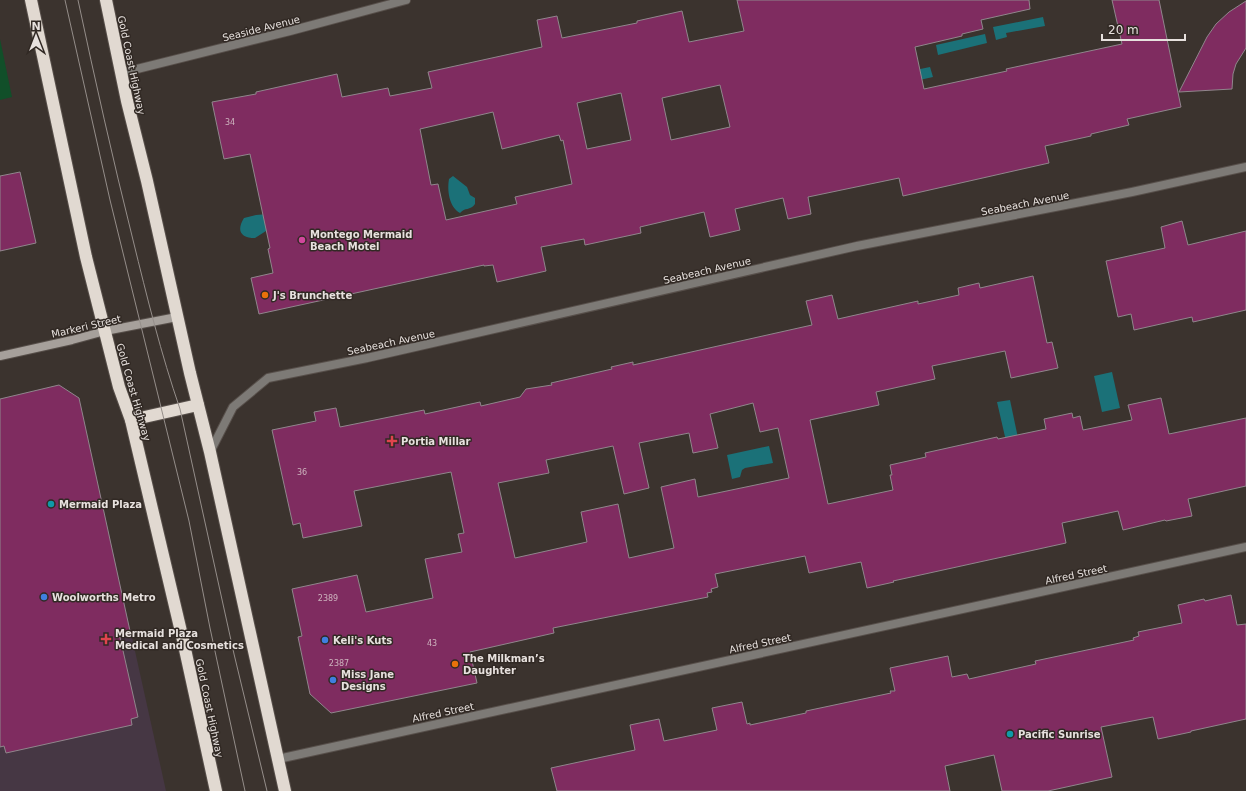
<svg xmlns="http://www.w3.org/2000/svg" width="1246" height="791" viewBox="0 0 1246 791" font-family="'DejaVu Sans',sans-serif">
<style>
.commercial{fill:#463744}
.green{fill:#114f29}
.water{fill:#1b7178}
.building{fill:#7f2c60;stroke:#90868c;fill-rule:evenodd}
.lines{fill:none;stroke-linecap:round;stroke-linejoin:round}
.street-casing{stroke:#574f4a;stroke-width:10}
.secondary-casing{stroke:#574f4a;stroke-width:10}
.highway-casing{stroke:#574f4a;stroke-width:14}
.street{stroke:#7d7a76;stroke-width:8}
.secondary{stroke:#a6a09b;stroke-width:8}
.highway{stroke:#e1d9d1;stroke-width:12}
.tram{stroke:#958e8a;stroke-width:1}
.hotel-dot{fill:#d1479c;stroke:#312924;stroke-width:1.5}
.food-dot{fill:#e8710a;stroke:#312924;stroke-width:1.5}
.health-dot{fill:#e0444e;stroke:#312924;stroke-width:1.5}
.culture-dot{fill:#0f9aa8;stroke:#312924;stroke-width:1.5}
.shop-dot{fill:#3f7fe0;stroke:#312924;stroke-width:1.5}
.labels{text-anchor:middle;stroke-width:3;stroke-linejoin:round;paint-order:stroke}
.number-label{font-size:8px;fill:#cdb4be}
.street-label{font-size:10px;fill:#e7e1de;stroke:#312924}
.poi-label{font-size:10px;font-weight:bold;fill:#e7e1de;stroke:#312924;text-anchor:start}
</style>
<rect width="100%" height="100%" fill="#3b332e"/>
<!-- commercial -->
<polygon class="commercial" points="59,385 79,398 166,791 0,791 0,399"/>
<!-- green -->
<polygon class="green" points="0,39 12,97 0,100"/>
<!-- water -->
<g class="water">
<polygon points="1043,17 1045,26 1006,33 1007,37 996,40 993,27"/>
<polygon points="985,34 987,43 938,55 936,45"/>
<polygon points="930,67 933,77 888,87 886,76"/>
<path d="M453,176L467,187L470,195L475,198V204C470,211 465,207 460,213C449,207 447,190 449,179Z"/>
<path d="M268,214L276,231H266L255,238C241,238 236,231 244,218L256,215Z"/>
<polygon points="1112,372 1120,408 1102,412 1094,376"/>
<polygon points="1010,400 1018,438 1006,441 997,402"/>
<polygon points="769,446 773,463 745,468 742,470 740,477 732,479 727,455"/>
</g>
<!-- building -->
<g class="building">
<path d="M737,0H1029L1030,9L981,20L983,29L962,34V36L915,47L924,89L1007,71L1006,69L1122,44L1112,0H1159L1181,107L1127,119L1129,125L1091,134V136L1045,146L1049,163L903,196L899,178L808,197L811,214L788,219L783,198L735,209L740,230L710,237L704,212L640,227L641,233L585,245L584,239L541,247L546,271L497,282L493,265L484,266V265L259,314L251,278L273,273L268,249L270,248L250,154L224,159L212,102L256,94V92L337,74L342,97L388,88L390,96L432,88L428,72L542,47L537,20L557,16L562,38L637,23V21L682,11L689,42L744,31ZM720,85L730,127L671,140L662,98ZM621,93L631,140L587,149L577,103ZM493,112L502,149L559,135L561,141L563,140L572,184L515,197L517,204L446,220L438,184L431,185L420,129Z"/>
<polygon points="1246,1 1246,48 1236,64 1233,74 1232,89 1179,92 1207,37 1216,24 1229,12"/>
<polygon points="20,172 36,243 0,251 0,176"/>
<polygon points="1182,221 1188,245 1246,231 1246,310 1193,322 1192,317 1134,330 1131,314 1118,317 1106,261 1165,248 1161,227"/>
<path d="M1033,276L1047,343L1052,342L1058,368L1011,378L1005,351L932,366L935,379L876,392L879,405L810,420L828,504L893,490L890,475H892L890,465L926,457L925,453L997,437L998,439L1046,429L1044,419L1072,413L1073,418L1080,416L1083,430L1132,420L1128,405L1161,398L1169,434L1246,418V486L1188,499L1192,516L1166,521L1165,520L1123,530L1118,511L1062,523L1066,543L893,581L894,582L867,588L861,562L809,573L805,556L715,574L718,587L711,589L712,592L707,593L708,597L553,628L554,633L470,652L477,683L331,713L310,694L298,637L302,636L292,589L357,575L366,612L433,598L425,559L462,552L458,534L464,533L451,472L354,491L362,526L303,538L300,523L293,525L272,430L316,421L314,412L336,408L340,427L424,410L425,414L480,402L481,406L520,397L526,389L552,385L551,383L612,369L611,367L633,362V365L812,325L806,301L832,295L838,319L918,301V304L959,295L958,288L979,283L980,288ZM753,403L760,432L778,428L789,478L698,497L695,479L661,487L674,548L629,558L618,504L581,512L587,542L515,558L498,483L549,473L546,460L613,446L624,494L649,488L639,443L689,433L693,453L718,448L710,414Z"/>
<polygon points="59,385 79,398 130,631 119,633 138,717 131,719 132,725 6,753 4,746 0,747 0,399"/>
<polygon points="1231,595 1237,625 1246,624 1246,719 1191,731 1191,732 1158,739 1153,717 1101,727 1112,777 1048,791 1002,791 994,755 945,766 950,791 557,791 551,768 635,750 630,725 659,719 664,741 717,730 712,708 742,702 747,724 750,723 750,725 806,713 806,711 891,693 890,691 895,691 890,668 948,656 952,677 967,674 969,679 1036,664 1035,661 1134,640 1133,638 1139,636 1138,632 1182,623 1178,605 1204,599 1205,601"/>
</g>
<g class="lines">
<!-- street casing -->
<g class="street-casing">
<g id="street">
<polyline points="121,73 290,31 406,0"/>
<polyline points="210,452 233,407 268,378 367,358 857,246 1132,192 1246,167"/>
<polyline points="278,759 1246,547"/>
</g>
</g>
<!-- secondary casing -->
<g class="secondary-casing">
<polyline id="secondary" points="0,356 72,340 105,331 177,317"/>
</g>
<!-- highway casing -->
<g class="highway-casing">
<g id="highway">
<polyline points="31,0 86,257 119,387 131,420 183,640 216,791"/>
<polyline points="106,0 127,101 147,181 190,373 210,452 285,791"/>
<polyline points="131,420 198,405"/>
</g>
</g>
<!-- street -->
<use href="#street" class="street"/>
<!-- secondary -->
<use href="#secondary" class="secondary"/>
<!-- highway -->
<use href="#highway" class="highway"/>
<!-- tram -->
<g class="tram">
<polyline points="65,0 110,200 189,521 210,628 245,791"/>
<path d="M78,0C95,80 113,160 133,240C147,297 161,354 180,409L234,654L267,791"/>
</g>
</g>
<!-- markers -->
<circle class="hotel-dot" cx="302" cy="240" r="4"/>
<g class="food-dot">
<circle cx="265" cy="295" r="4"/>
<circle cx="455" cy="664" r="4"/>
</g>
<g class="health-dot">
<path d="M390 435h4v4h4v4h-4v4h-4v-4h-4v-4h4z"/>
<path d="M104 633h4v4h4v4h-4v4h-4v-4h-4v-4h4z"/>
</g>
<g class="culture-dot">
<circle cx="51" cy="504" r="4"/>
<circle cx="1010" cy="734" r="4"/>
</g>
<g class="shop-dot">
<circle cx="44" cy="597" r="4"/>
<circle cx="325" cy="640" r="4"/>
<circle cx="333" cy="680" r="4"/>
</g>
<g class="labels">
<!-- number labels -->
<g class="number-label">
<text x="230" y="125">34</text>
<text x="302" y="475">36</text>
<text x="328" y="601">2389</text>
<text x="432" y="646">43</text>
<text x="339" y="666">2387</text>
</g>
<!-- street labels -->
<g class="street-label">
<text transform="translate(261 28) rotate(-14)" y="4">Seaside Avenue</text>
<text transform="translate(132 65) rotate(78)" y="4">Gold Coast Highway</text>
<text transform="translate(1025 203) rotate(-11)" y="4">Seabeach Avenue</text>
<text transform="translate(707 270) rotate(-13)" y="4">Seabeach Avenue</text>
<text transform="translate(86 326) rotate(-13)" y="4">Markeri Street</text>
<text transform="translate(391 342) rotate(-12)" y="4">Seabeach Avenue</text>
<text transform="translate(134 392) rotate(74)" y="4">Gold Coast Highway</text>
<text transform="translate(1076 574) rotate(-12)" y="4">Alfred Street</text>
<text transform="translate(760 643) rotate(-12)" y="4">Alfred Street</text>
<text transform="translate(210 708) rotate(78)" y="4">Gold Coast Highway</text>
<text transform="translate(443 712) rotate(-12)" y="4">Alfred Street</text>
</g>
<!-- poi labels -->
<g class="poi-label">
<text x="310" y="238">Montego Mermaid<tspan x="310" dy="12">Beach Motel</tspan></text>
<text x="273" y="299">J's Brunchette</text>
<text x="401" y="445">Portia Millar</text>
<text x="59" y="508">Mermaid Plaza</text>
<text x="52" y="601">Woolworths Metro</text>
<text x="115" y="637">Mermaid Plaza<tspan x="115" dy="12">Medical and Cosmetics</tspan></text>
<text x="333" y="644">Keli's Kuts</text>
<text x="463" y="662">The Milkman’s<tspan x="463" dy="12">Daughter</tspan></text>
<text x="341" y="678">Miss Jane<tspan x="341" dy="12">Designs</tspan></text>
<text x="1018" y="738">Pacific Sunrise</text>
</g>
</g>
<!-- north arrow -->
<g transform="translate(36 36)" stroke="#312924" stroke-width="3" paint-order="stroke">
<path d="M0-3L7 15L0 10L-7 15Z" fill="#e7e1de"/>
<text y="-6" font-size="11" font-weight="bold" text-anchor="middle" fill="#e7e1de">N</text>
</g>
<!-- scale -->
<path d="M1102 34v6h83v-6" fill="none" stroke="#e7e1de" stroke-width="2"/>
<text x="1108" y="34" font-size="12" fill="#e7e1de" stroke="#312924" stroke-width="3" paint-order="stroke">20 m</text>
</svg>
